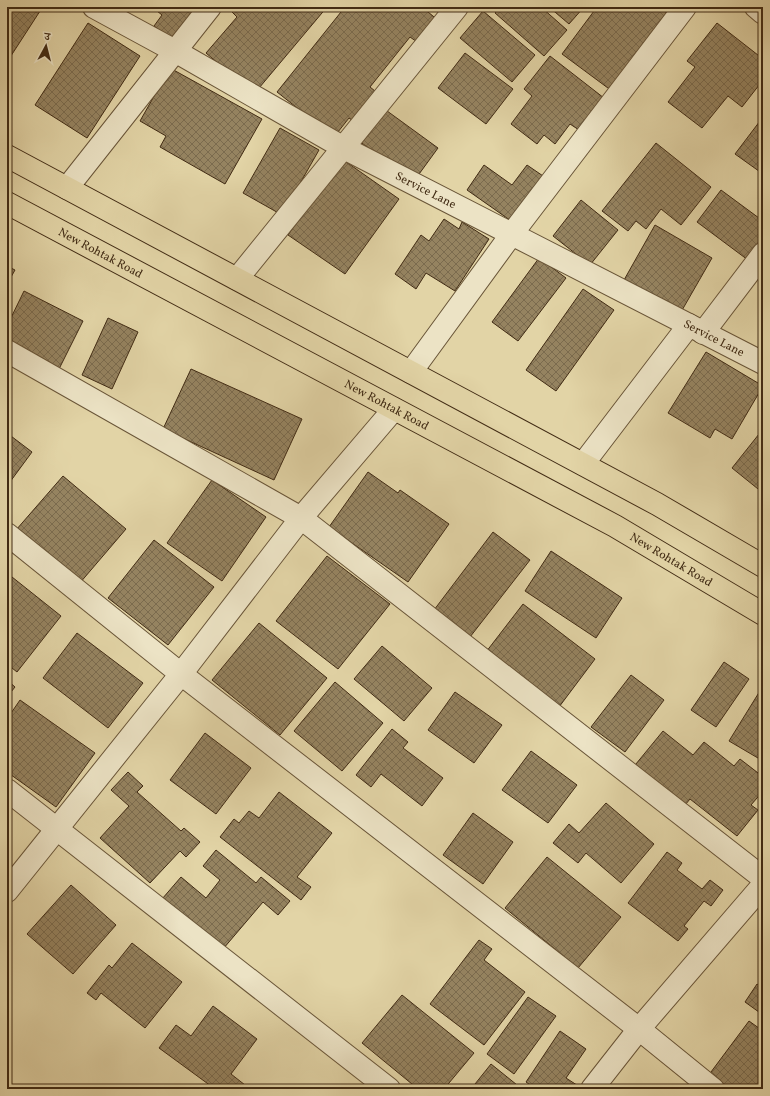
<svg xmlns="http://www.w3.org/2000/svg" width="770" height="1096" viewBox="0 0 770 1096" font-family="Vollkorn,'Noto Serif Devanagari',serif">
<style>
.building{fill:url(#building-cross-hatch);stroke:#412b14}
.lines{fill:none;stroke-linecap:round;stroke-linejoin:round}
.minor-casing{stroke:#695538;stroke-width:24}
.tertiary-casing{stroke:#695538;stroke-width:24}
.primary-casing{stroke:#412b14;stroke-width:24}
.minor{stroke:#ece3c5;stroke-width:22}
.tertiary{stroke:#ece3c5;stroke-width:22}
.primary{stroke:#e2d4a6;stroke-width:22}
.labels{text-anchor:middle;stroke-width:3;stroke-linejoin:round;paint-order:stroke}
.street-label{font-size:12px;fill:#412b14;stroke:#ece3c5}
</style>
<defs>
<pattern id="building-cross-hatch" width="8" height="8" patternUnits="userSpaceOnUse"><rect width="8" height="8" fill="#958360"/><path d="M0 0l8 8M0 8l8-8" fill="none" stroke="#7b6b4e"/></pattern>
</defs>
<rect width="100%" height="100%" fill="#e2d4a6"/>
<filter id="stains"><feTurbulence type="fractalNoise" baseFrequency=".005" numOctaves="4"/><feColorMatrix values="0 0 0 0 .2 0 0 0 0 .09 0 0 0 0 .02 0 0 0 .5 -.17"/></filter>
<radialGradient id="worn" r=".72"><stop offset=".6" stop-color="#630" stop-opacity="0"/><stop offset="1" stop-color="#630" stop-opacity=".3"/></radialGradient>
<!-- building -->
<g class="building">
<polygon points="7,7 42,8 7,62"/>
<polygon points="152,7 200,7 173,41 154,26 162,15"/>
<polygon points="234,7 327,7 254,94 206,53 237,17 231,11"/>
<polygon points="345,7 422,7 439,21 420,44 410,37 370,87 380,95 357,124 349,118 334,137 277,92"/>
<polygon points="500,7 541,7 567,30 544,56 495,13"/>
<polygon points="549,7 584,7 569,24"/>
<polygon points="597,7 658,7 673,17 616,94 562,54"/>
<polygon points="483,11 535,55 512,82 460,38"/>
<polygon points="88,23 140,56 87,138 35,105"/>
<polygon points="717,23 763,59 763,80 742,107 728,96 702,128 668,102 695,67 687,61"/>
<polygon points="465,53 513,89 486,124 438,88"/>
<polygon points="550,56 604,98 579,130 570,124 555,144 544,135 537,144 511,124 532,96 524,89"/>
<polygon points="170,68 262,119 225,184 160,147 166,136 140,121"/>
<polygon points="383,108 438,148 414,181 359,141"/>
<polygon points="763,117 763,174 735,154"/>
<polygon points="280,128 319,150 282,215 243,193"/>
<polygon points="656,143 711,187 681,225 661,209 646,229 636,221 628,231 602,211"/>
<polygon points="342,159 399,199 345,274 288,235"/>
<polygon points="484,165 512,185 527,165 546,178 514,223 467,190"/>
<polygon points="721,190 763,221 763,249 752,263 697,222"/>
<polygon points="581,200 618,230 590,265 553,236"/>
<polygon points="444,219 459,229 462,222 489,239 455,291 426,273 416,289 395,274 421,235 429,241"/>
<polygon points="655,225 712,258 681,312 624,280"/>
<polygon points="539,258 566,278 518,341 492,322"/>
<polygon points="7,266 15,270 7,284"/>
<polygon points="583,289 614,310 556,391 526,370"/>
<polygon points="24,291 83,321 59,369 7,343 7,326"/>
<polygon points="108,318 138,332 112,389 82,375"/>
<polygon points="706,352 763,386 732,439 715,429 710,438 668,413"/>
<polygon points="191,369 302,419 274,480 163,429"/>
<polygon points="763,429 763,493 732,468"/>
<polygon points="7,433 32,452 7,486"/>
<polygon points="368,472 398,493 400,490 449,524 408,582 329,527"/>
<polygon points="63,476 126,529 79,584 16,530"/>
<polygon points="212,480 266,517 222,581 167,543"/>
<polygon points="493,532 530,560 470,637 434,610"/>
<polygon points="154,540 214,587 168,645 108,598"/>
<polygon points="551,551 622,598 596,638 525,591"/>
<polygon points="327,556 390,604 338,669 276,621"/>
<polygon points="7,573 61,616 17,672 7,664"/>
<polygon points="523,604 595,659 559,707 486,652"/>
<polygon points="259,623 327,678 280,735 212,680"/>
<polygon points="77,633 143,683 108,728 43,678"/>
<polygon points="382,646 432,688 404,721 354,679"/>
<polygon points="724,662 749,679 716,727 691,710"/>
<polygon points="631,675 664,700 625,752 591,727"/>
<polygon points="7,680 15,687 7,697"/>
<polygon points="335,682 383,723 342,771 294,731"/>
<polygon points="763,686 763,761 729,741"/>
<polygon points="455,692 502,725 474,763 428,730"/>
<polygon points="20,700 95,753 56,807 7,772 7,719"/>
<polygon points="392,729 408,742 403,748 443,778 422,806 381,774 371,787 356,775"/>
<polygon points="663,731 693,755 704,742 734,766 740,759 762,776 760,779 763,782 763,791 751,805 758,810 737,836 690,799 681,810 631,770"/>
<polygon points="205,733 251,768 216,814 170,780"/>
<polygon points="531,751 577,785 548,823 502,790"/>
<polygon points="128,772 143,786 137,792 181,831 184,828 200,842 186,857 180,851 150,883 100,838 129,806 111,790"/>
<polygon points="279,792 332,833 297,877 311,887 301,900 220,837 234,819 239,823 249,811 259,818"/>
<polygon points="606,803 654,844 621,883 586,853 578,863 553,843 569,824 579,833"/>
<polygon points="473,813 513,842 483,884 443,855"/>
<polygon points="216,850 256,883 261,877 290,901 278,915 263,902 223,949 162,899 181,877 206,898 220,880 203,866"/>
<polygon points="667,852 682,863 677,870 702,889 710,880 723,890 711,906 704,901 684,926 688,929 678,941 628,903"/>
<polygon points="547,857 621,917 578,968 505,908"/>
<polygon points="71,885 116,925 73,974 27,934"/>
<polygon points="479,940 492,949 484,960 525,992 484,1045 430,1004"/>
<polygon points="132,943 182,982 145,1028 101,993 96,1000 87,993 109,965 112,968"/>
<polygon points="757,984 763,988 763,1015 745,1002"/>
<polygon points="402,995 474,1053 444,1089 418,1089 362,1043"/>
<polygon points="528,997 556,1016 514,1074 487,1054"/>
<polygon points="213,1006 257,1039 231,1074 245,1085 242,1089 215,1089 159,1048 176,1025 191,1036"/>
<polygon points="749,1021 763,1031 763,1089 717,1089 705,1080"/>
<polygon points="560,1031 586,1049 566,1078 583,1089 536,1089 526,1082"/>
<polygon points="491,1064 522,1089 471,1089"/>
</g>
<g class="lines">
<!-- minor casing -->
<g class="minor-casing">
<g id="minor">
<path id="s1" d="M94,7L175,51L344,148L763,363"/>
<polyline points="756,7 763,13"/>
<polyline points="67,188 210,7"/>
<polyline points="237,279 457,7"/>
<polyline points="703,333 763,254"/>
<polyline points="7,351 301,518 763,878"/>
<polyline points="411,372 511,235 685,7"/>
<polyline points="583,464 689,325"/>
<polyline points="7,534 181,674 639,1029 713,1089"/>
<polyline points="7,790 389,1089"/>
<polyline points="592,1089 639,1029 763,885"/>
</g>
</g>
<!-- tertiary casing -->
<g class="tertiary-casing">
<polyline id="tertiary" points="7,891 181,674 301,518 394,409"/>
</g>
<!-- primary casing -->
<g class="primary-casing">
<g id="primary">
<polyline points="7,156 657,504 763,566"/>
<path id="s2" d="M7,203L615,526L763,614"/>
</g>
</g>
<!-- minor -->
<use href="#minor" class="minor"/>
<!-- tertiary -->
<use href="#tertiary" class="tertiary"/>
<!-- primary -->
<use href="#primary" class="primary"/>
</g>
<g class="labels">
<!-- street labels -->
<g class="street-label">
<text dy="4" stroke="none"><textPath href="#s1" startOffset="379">Service Lane</textPath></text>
<text dy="4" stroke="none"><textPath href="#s2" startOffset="106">New Rohtak Road</textPath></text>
<text dy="4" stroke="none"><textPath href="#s1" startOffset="703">Service Lane</textPath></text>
<text dy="4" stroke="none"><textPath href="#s2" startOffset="430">New Rohtak Road</textPath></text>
<text dy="4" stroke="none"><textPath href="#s2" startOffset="754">New Rohtak Road</textPath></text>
</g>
</g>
<!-- margin -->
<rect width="770" height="1096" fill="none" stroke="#e2d4a6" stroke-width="24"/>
<rect x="8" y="8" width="754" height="1080" fill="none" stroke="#412b14" stroke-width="2"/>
<rect x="12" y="12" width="746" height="1072" fill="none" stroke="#412b14"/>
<!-- north arrow -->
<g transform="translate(46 46) rotate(7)" stroke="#ece3c5" stroke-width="3" paint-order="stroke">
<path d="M0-3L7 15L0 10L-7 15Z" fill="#412b14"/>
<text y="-6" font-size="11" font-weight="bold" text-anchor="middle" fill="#412b14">उ</text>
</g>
<rect width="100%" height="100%" filter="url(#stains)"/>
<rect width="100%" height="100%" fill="url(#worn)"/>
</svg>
